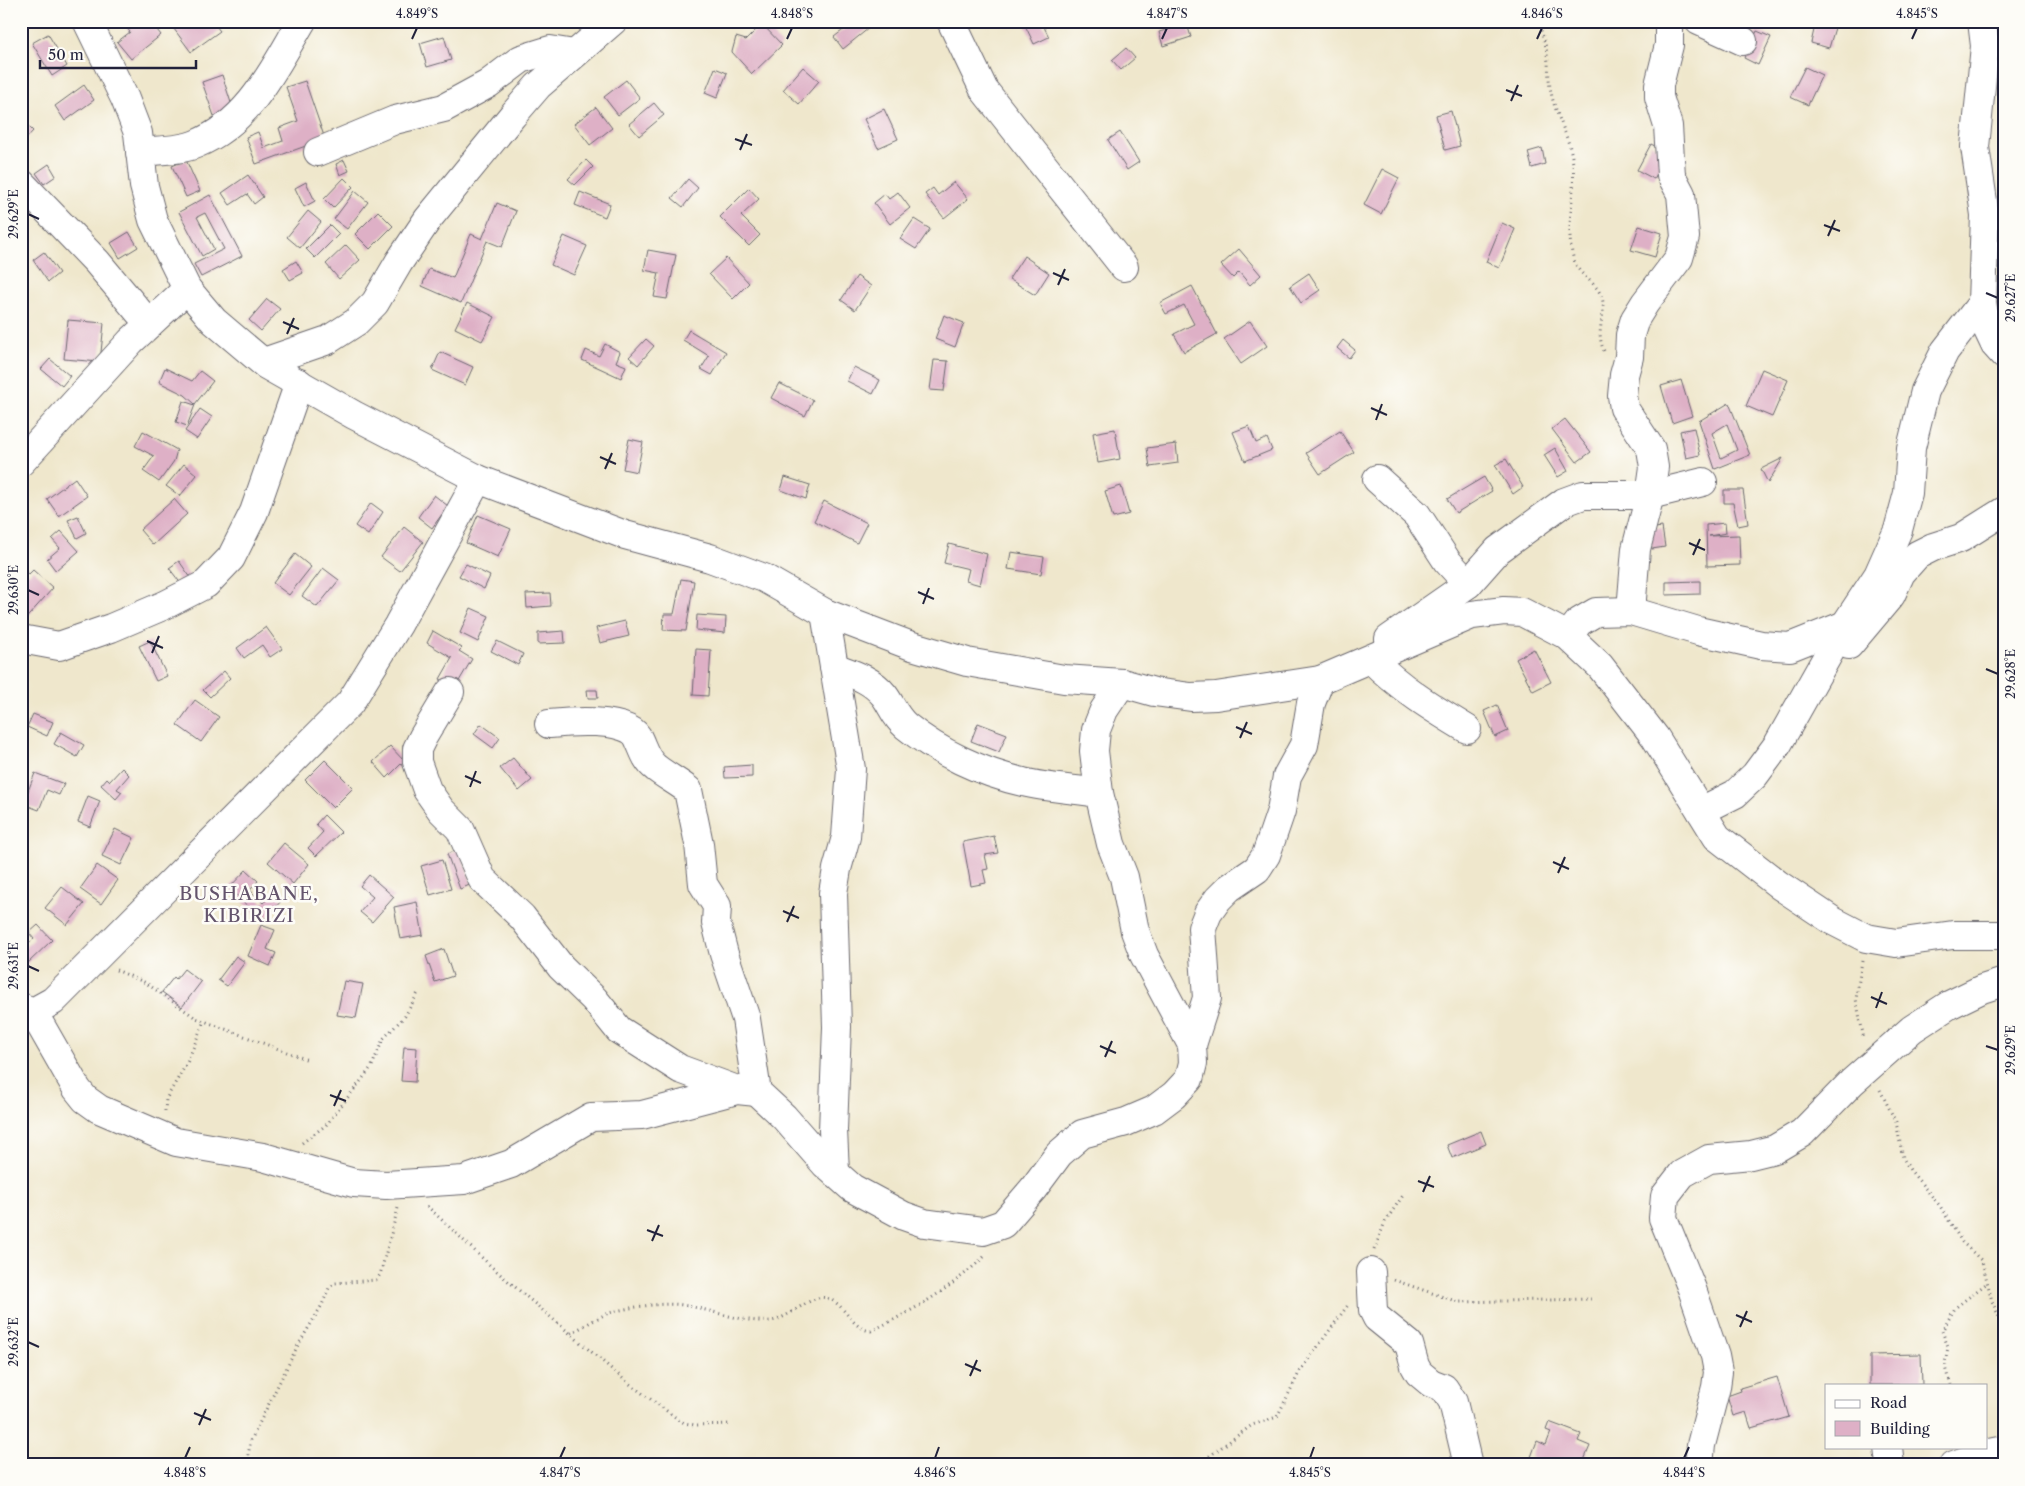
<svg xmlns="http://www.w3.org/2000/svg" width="2025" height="1486" viewBox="0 0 2025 1486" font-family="'Libre Caslon Text',serif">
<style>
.building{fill:#deb0c6;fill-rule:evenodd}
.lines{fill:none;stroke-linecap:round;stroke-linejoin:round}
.minor-casing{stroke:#6a676e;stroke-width:30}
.path{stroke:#6a676e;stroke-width:3;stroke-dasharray:1 4;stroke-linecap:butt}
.minor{stroke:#fff;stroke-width:28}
.ticks{fill:none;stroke:#22223b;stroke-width:2}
.labels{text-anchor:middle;stroke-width:5;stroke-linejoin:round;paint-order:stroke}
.neighbourhood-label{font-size:19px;letter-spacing:1px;fill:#64546c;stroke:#fdfcf7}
.neatline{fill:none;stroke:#22223b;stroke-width:2}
.ticks-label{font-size:12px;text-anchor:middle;fill:#22223b}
</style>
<rect width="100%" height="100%" fill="#fdfcf7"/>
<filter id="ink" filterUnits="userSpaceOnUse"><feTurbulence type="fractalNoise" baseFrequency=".02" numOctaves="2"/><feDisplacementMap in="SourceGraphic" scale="10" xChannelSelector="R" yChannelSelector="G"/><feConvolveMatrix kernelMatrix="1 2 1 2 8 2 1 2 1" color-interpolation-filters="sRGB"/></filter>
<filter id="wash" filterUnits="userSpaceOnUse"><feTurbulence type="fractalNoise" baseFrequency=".0096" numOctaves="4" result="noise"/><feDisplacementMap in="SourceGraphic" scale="20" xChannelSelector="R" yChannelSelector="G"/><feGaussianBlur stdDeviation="1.12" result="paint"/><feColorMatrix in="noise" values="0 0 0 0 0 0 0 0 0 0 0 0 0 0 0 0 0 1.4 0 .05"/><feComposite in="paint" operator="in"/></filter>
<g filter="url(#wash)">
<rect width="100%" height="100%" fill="#efe7cc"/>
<g id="blocks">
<!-- building -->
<g class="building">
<polygon points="121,21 150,21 161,35 131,59 117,42 130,32"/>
<polygon points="184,21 212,21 220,31 191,52 174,29"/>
<polygon points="855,21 864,21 869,28 843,49 834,37"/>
<polygon points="1023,21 1041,21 1049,37 1034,44"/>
<polygon points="1816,21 1837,21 1829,48 1811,43"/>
<polygon points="762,24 782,45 752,74 732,52 736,37 746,40"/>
<polygon points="1187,24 1191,37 1163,46 1159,32"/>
<polygon points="1757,31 1771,37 1758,65 1744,58"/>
<polygon points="48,34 67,66 52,76 32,43"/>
<polygon points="444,36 451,60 427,67 420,43"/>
<polygon points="1126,48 1135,58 1121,70 1112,60"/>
<polygon points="803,67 819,81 799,104 783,90"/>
<polygon points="1805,67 1822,75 1808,105 1790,97"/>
<polygon points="715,68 727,73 717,98 705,93"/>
<polygon points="222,75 233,109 214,116 202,82"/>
<polygon points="626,80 640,98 618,115 604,97"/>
<polygon points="305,81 325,139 256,164 246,137 258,132 264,148 283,141 279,128 298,121 286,87"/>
<polygon points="84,85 94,100 65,121 55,106"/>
<polygon points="654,103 664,115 639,136 629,124"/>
<polygon points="596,107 612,128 590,145 574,124"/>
<polygon points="884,109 898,139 878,148 864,119"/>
<polygon points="1451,111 1460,146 1445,150 1436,115"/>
<polygon points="21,119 33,131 21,144"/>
<polygon points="1120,132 1139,162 1127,170 1108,140"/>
<polygon points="1651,144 1668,153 1654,179 1637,170"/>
<polygon points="1542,148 1545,164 1532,168 1528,152"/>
<polygon points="186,160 200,191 186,197 172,166"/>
<polygon points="344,160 349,171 340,175 336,164"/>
<polygon points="586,160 593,167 575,185 568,179"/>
<polygon points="49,164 56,176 44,184 36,173"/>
<polygon points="1382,169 1399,178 1381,214 1364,205"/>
<polygon points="248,175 263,197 254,204 247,194 230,205 222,193"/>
<polygon points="344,178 353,187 333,208 324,199"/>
<polygon points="688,179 698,188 683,207 672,198"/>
<polygon points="306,182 315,201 304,207 295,188"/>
<polygon points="954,182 968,199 944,218 925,194 933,188 938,195"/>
<polygon points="749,188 759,199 741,216 760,235 749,246 720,217"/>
<polygon points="355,191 368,202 347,229 334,219"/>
<polygon points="580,192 610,204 605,217 575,205"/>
<polygon points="898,192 910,208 890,224 874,203 885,194 889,199"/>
<polygon points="210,195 242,256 201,277 194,264 224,249 205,213 197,217 214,249 202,256 179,212"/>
<polygon points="497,203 516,211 502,247 487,241 461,303 422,286 429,269 453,278 471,234 482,239"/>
<polygon points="308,211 321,222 300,248 287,237"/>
<polygon points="378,211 393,226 370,249 355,234"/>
<polygon points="914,219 930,229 916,249 900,239"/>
<polygon points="1502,223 1515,229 1499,268 1486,262"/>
<polygon points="330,225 339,234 315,258 306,249"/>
<polygon points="1639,226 1662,233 1655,257 1631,250"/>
<polygon points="129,232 138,247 120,258 111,243"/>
<polygon points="564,236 587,246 574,275 551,265"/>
<polygon points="346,245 360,260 339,279 326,264"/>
<polygon points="1239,249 1261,275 1250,285 1239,272 1233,278 1221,265"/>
<polygon points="648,250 676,255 667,299 654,297 659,273 644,270"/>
<polygon points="44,252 59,273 48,282 33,260"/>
<polygon points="1024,256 1049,273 1035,295 1009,279"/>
<polygon points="726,258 749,283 733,299 709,274"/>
<polygon points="296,261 303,273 290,280 283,269"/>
<polygon points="1309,273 1320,290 1301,303 1290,286"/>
<polygon points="857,276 871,286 855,310 841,300"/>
<polygon points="1192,286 1217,334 1184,352 1174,334 1194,324 1184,305 1166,314 1160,303"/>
<polygon points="267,299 280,309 261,331 249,320"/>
<polygon points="467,303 495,317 482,341 455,328"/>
<polygon points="944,315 964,323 955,347 935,339"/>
<polygon points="68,320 104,323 100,362 64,359"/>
<polygon points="1250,321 1267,346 1241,364 1224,339"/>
<polygon points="689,330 726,352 712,375 701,369 709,356 683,340"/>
<polygon points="646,339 654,346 638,365 629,357"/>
<polygon points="1343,340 1355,350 1349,358 1337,348"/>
<polygon points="605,344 620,352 616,362 626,366 621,378 582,360 586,350 599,356"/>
<polygon points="440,352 473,367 465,385 432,370"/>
<polygon points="50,359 70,376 62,386 41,369"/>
<polygon points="934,360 948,361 944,391 930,390"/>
<polygon points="854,367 880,380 873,394 847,381"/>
<polygon points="165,368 192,381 200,371 213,381 195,404 185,395 159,382"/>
<polygon points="1762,369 1788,380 1772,417 1746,406"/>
<polygon points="1681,380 1692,416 1672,423 1661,386"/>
<polygon points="779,383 813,400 805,416 771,398"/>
<polygon points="183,401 195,405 187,426 176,422"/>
<path d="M1729,403L1750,455L1715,469L1699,421ZM1727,424L1737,450L1721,458L1712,433Z"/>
<polygon points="200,409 212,417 197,439 185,431"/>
<polygon points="1565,419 1591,452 1577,462 1552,429"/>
<polygon points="1249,426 1256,443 1267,438 1272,450 1245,461 1233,432"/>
<polygon points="1694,428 1700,455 1686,458 1680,431"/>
<polygon points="1115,429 1120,459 1098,463 1093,433"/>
<polygon points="143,431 177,450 174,461 159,482 143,471 154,456 135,446"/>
<polygon points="1340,431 1354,452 1320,474 1306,453"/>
<polygon points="629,439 643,442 637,472 623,469"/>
<polygon points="1176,444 1178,463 1150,467 1147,448"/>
<polygon points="1555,448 1568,471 1558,477 1544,455"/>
<polygon points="1783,458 1768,483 1761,469"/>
<polygon points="1506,459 1523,487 1513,494 1495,465"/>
<polygon points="184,464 197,475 180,496 166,486"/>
<polygon points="785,477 810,485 806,499 781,490"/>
<polygon points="1484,477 1492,491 1456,513 1447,499"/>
<polygon points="75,478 87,496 59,516 47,499"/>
<polygon points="1121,486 1129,514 1113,518 1105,491"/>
<polygon points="1724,490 1743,490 1748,524 1738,526 1733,503 1724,503"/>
<polygon points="434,495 448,506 432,528 418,517"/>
<polygon points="174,499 187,514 153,545 140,530"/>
<polygon points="824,501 867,523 857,543 814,521"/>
<polygon points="371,503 383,512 368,535 355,526"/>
<polygon points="478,515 511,529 498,557 466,543"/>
<polygon points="78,516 86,533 77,538 68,520"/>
<polygon points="1725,523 1726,533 1709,536 1739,535 1740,565 1707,566 1706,525"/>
<polygon points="404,527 423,542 400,571 381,557"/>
<polygon points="1662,527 1665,547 1652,549 1649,529"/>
<polygon points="61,531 79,551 56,571 47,559 60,548 52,539"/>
<polygon points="949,544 987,554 980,585 966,581 969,569 944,563"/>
<polygon points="1011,552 1044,557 1041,574 1008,569"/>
<polygon points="295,554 311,567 289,595 273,583"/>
<polygon points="179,561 191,578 182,585 169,568"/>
<polygon points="466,564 490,576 484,589 459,576"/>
<polygon points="21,567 29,574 33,570 53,588 21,624 21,595 27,589 21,584"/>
<polygon points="323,568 339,580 317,607 302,596"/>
<polygon points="681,579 694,581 686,631 663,630 664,614 674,614"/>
<polygon points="1700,581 1700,594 1666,595 1666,582"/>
<polygon points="550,593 551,606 527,608 526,594"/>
<polygon points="471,608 489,616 478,642 460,633"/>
<polygon points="697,615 726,617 725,633 696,630"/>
<polygon points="625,621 629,636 600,643 596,628"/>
<polygon points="266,627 282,649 270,657 262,645 244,658 237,648"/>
<polygon points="433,631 462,648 459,651 472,659 455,688 440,679 452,658 427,643"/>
<polygon points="564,631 565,643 538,644 538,633"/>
<polygon points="150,641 167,676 156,681 139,646"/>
<polygon points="497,641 523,654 518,665 491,651"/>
<polygon points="696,649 711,650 708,696 693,695"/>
<polygon points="1534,649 1551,682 1533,691 1516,659"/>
<polygon points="224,671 230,678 210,697 203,690"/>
<polygon points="587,690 597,690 598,698 588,698"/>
<polygon points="195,700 219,717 201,742 177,725"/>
<polygon points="1497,705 1508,731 1495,737 1484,711"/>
<polygon points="33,714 53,722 47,736 27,727"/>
<polygon points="978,723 1007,734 999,752 971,741"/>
<polygon points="481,724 500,738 493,748 474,734"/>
<polygon points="61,732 84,745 77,757 54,744"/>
<polygon points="390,746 404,761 387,778 373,762"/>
<polygon points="513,758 532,780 519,791 500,768"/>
<polygon points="325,760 353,788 333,808 305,780"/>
<polygon points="752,765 752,777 725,778 724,767"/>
<polygon points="122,768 129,775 117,789 122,792 116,799 101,785 107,778 110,781"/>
<polygon points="35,773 64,784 59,795 47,790 39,810 23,804"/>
<polygon points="88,796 100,801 90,827 78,822"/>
<polygon points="324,815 341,832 316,856 308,848 323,832 316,824"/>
<polygon points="115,829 134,838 121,865 102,856"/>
<polygon points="994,836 998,853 985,855 988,869 983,870 986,883 971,886 963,842"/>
<polygon points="284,843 309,864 293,884 268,862"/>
<polygon points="459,849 472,884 460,889 447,854"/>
<polygon points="442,860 451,889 430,895 421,866"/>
<polygon points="97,865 118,880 101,904 80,889"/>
<polygon points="246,870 258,881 250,890 263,903 273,892 282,900 263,921 229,888"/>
<polygon points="369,875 394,897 372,922 360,912 373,897 360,886"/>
<polygon points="62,887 84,904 67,925 45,908"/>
<polygon points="417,902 423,935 400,939 394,907"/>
<polygon points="38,925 52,940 27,964 21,957 21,951 34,939 29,933"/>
<polygon points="261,925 275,930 267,949 276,953 270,966 248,956"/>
<polygon points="444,949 453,976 435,982 426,956"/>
<polygon points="236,956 245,962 227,986 218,980"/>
<polygon points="184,969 201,982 182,1007 162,992 174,977 176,979"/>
<polygon points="344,981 363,984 356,1018 337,1015"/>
<polygon points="404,1047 417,1048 415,1082 401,1081"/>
<polygon points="1481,1131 1486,1144 1452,1158 1447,1145"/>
<polygon points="1921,1354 1922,1385 1870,1385 1870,1355"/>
<polygon points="1777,1377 1789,1417 1751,1428 1746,1412 1733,1416 1727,1396 1741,1391 1740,1388"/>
<polygon points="1549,1422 1581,1434 1578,1441 1590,1446 1582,1465 1569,1462 1568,1465 1536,1465 1538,1460 1531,1457 1537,1441 1546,1445 1551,1432 1546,1430"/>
</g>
</g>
</g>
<g filter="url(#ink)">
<use href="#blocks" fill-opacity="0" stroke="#6a676e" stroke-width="1"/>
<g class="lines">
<!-- minor casing -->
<g class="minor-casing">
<g id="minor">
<polyline points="87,21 125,99 138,133 144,186 153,220 187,289 214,321 266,365 354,415 478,479 625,535 710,558 764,578 825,613 909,645 967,662 1064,679 1122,683 1154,692 1191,697 1216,696 1320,680 1472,615 1504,611 1522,612 1568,636 1600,666 1655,737 1717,837 1779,885 1833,921 1866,938 1896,943 1953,935 2004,935"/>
<polyline points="951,21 984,90 1124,267"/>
<polyline points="1699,21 1743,41"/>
<polyline points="1982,21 1985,46 1975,147 1985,215 1982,303 1986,326 1995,345 2004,355"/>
<path d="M140,152C158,150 179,151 196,144C250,122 274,68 302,21"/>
<polyline points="318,152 395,120 444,108 488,84 521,59 550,50 574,54"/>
<polyline points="21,183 97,262 149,324"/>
<polyline points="264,362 328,340 356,322 375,303 399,262 428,219 513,115 538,86 613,21"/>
<polyline points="21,462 131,341 187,289"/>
<polyline points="1377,479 1417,515 1447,561 1468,584"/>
<polyline points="1631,611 1636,549 1650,495 1654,467 1651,449 1624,408 1622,396 1624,375 1629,357 1630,335 1635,319 1645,303 1679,258 1685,237 1681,194 1671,175 1668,126 1659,97 1659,85 1669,45 1669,21"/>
<polyline points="825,613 851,769 846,837 837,869 833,893 837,1027 833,1130 835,1172"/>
<polyline points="1568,636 1579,622 1596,612 1631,611 1698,631 1761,645 1790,647 1845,625"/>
<polyline points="21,639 59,646 111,628 165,605 206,584 231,558 254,512 299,383"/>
<polyline points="1389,639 1468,584 1498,550 1564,502 1583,495 1650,495 1703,482"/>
<polyline points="1849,645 1891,595 1901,573 1917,555 1933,547 1961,538 2004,511"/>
<path d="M1371,659C1400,688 1432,708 1467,729"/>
<path d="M834,667C853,674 871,679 884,695C892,705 894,716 906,726C938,752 982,773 1023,782C1047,788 1074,789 1099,793"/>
<polyline points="450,692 423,737 417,749 417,762 427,790 441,810 460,829 482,879 522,917 561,967 594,999 619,1030 680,1069 737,1090"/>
<path d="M549,724C568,722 625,717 637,736C643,747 645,760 656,768C666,776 678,782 688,790L699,844L703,884L717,906L716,923L724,954L746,1019L757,1092L784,1117L825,1164L852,1188L904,1216L924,1223L983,1231L1003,1224L1033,1189L1059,1154L1082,1134L1126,1122L1154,1110L1174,1095L1189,1079L1193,1063L1192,1045L1144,955L1135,931L1124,877L1111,844L1099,793L1094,751L1096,730L1104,710L1122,683"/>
<polyline points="1701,811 1735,794 1755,775 1778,744 1845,625 1878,575 1898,530 1908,493 1911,448 1925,391 1945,351 1982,303"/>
<polyline points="21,1007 33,1012 53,1001 350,703 398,625 478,479"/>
<polyline points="33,1012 77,1089 85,1099 99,1109 176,1142 263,1157 354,1183 386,1185 464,1180 511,1164 591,1117 642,1115 737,1090 757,1092"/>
<polyline points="1192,1045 1207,998 1202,928 1208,913 1218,899 1229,888 1257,869 1266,855 1281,811 1287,776 1304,745 1311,703 1320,680"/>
<polyline points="1371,1272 1373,1310 1377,1318 1409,1344 1415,1366 1419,1373 1431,1383 1444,1388 1453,1402 1468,1465"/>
<polyline points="1888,1447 1890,1465"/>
<polyline points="1699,1465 1701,1445 1716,1387 1718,1372 1715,1356 1692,1289 1663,1218 1665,1196 1682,1174 1709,1159 1751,1155 1775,1149 1802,1133 1852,1082 1912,1029 1949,1005 1982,989 2004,982"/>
<polyline points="1954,1465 1984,1454 2004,1450"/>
</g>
</g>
<!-- path -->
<g class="path">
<path d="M1538,21C1541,32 1546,43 1547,54C1549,67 1548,80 1551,92C1556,118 1571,138 1573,165C1576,195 1564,229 1574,260C1579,278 1599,281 1603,302C1605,320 1595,330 1604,351"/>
<polyline points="1862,961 1856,999 1864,1039"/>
<polyline points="116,970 146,983 196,1018 308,1060"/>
<polyline points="1880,1090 1896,1122 1903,1158 1910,1170 1940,1206 1962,1242 1982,1261 1992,1301 2004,1328"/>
<polyline points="165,1111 166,1099 187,1063 204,1021"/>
<polyline points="302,1143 326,1125 360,1082 372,1066 383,1039 405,1016 418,993"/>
<polyline points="427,1206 494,1269 627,1382 675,1417 684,1423 695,1425 732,1424"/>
<polyline points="1374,1250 1385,1222 1404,1194"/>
<polyline points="1394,1280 1458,1302 1591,1299"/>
<path d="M571,1333C583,1327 596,1318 609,1313C629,1307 668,1301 688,1306C715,1311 744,1323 771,1321C788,1319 813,1293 826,1298C846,1303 849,1328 871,1331C915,1310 950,1289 986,1255"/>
<polyline points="1951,1385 1945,1363 1948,1347 1942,1331 1955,1308 1987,1283"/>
<polyline points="246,1465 251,1440 297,1347 322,1305 329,1288 335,1283 376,1280 380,1275 398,1208"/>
<polyline points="1197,1465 1252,1425 1277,1417 1300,1371 1348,1305"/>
</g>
<!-- minor -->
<use href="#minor" class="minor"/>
</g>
</g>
<!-- ticks -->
<path class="ticks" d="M412,39L417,28M787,39L792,28M1162,39L1167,28M1537,39L1542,28M1912,39L1917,28M1506,90L1522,96M1511,101L1518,85M735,139L752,145M740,150L747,134M28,214L39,219M1824,225L1840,231M1828,236L1835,220M1053,273L1069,280M1058,285L1065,269M1986,293L1998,298M283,322L299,329M287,334L294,318M1371,408L1387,415M1376,420L1382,404M600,457L616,464M605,469L612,453M1689,543L1705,550M1693,555L1700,539M28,590L39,595M918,592L934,599M923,604L929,588M147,641L163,648M152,653L159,636M1986,669L1998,674M1236,727L1252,734M1240,738L1247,722M465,776L481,783M470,787L476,771M1553,862L1569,869M1558,873L1565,857M783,911L799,918M787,922L794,906M28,966L39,971M1871,997L1887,1004M1876,1008L1882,992M1100,1046L1116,1053M1986,1046L1998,1050M1105,1057L1112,1041M330,1095L346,1101M334,1106L341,1090M1418,1181L1434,1187M1423,1192L1430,1176M647,1230L663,1236M652,1241L659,1225M1736,1315L1752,1322M1740,1327L1747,1311M28,1342L39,1347M965,1364L981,1371M970,1376L977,1360M194,1413L211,1420M199,1425L206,1409M185,1458L190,1447M560,1458L565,1447M935,1458L939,1447M1310,1458L1314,1447M1684,1458L1689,1447"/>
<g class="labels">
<!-- neighbourhood labels -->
<g class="neighbourhood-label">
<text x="249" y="900">BUSHABANE,<tspan x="249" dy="22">KIBIRIZI</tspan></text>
</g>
</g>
<!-- margin -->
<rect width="2025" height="1486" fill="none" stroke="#fdfcf7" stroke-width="55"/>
<!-- legend -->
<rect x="1825" y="1384" width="162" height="65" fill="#fdfcf7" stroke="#a5a5ac"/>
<rect x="1835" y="1400" width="25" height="8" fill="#ffffff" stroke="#a5a5ac"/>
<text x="1870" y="1408" font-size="15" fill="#22223b">Road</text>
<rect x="1835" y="1421" width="25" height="15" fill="#deb0c6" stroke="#a5a5ac"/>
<text x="1870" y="1434" font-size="15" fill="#22223b">Building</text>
<!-- scale -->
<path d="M40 60v8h156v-8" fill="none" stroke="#22223b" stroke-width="2.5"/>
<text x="48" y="60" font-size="15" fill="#22223b" stroke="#fdfcf7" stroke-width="4" paint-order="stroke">50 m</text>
<rect x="28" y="28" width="1970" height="1430" class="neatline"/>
<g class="ticks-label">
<text x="417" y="18">4.849°S</text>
<text x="792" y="18">4.848°S</text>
<text x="1167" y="18">4.847°S</text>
<text x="1542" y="18">4.846°S</text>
<text x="1917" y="18">4.845°S</text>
<text transform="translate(14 214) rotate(-90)" y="4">29.629°E</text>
<text transform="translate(2011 298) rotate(-90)" y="4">29.627°E</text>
<text transform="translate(14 590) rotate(-90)" y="4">29.630°E</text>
<text transform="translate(2011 674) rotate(-90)" y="4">29.628°E</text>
<text transform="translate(14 966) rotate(-90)" y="4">29.631°E</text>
<text transform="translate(2011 1050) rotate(-90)" y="4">29.629°E</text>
<text transform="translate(14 1342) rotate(-90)" y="4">29.632°E</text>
<text x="185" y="1477">4.848°S</text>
<text x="560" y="1477">4.847°S</text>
<text x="935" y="1477">4.846°S</text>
<text x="1310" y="1477">4.845°S</text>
<text x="1684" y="1477">4.844°S</text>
</g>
</svg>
